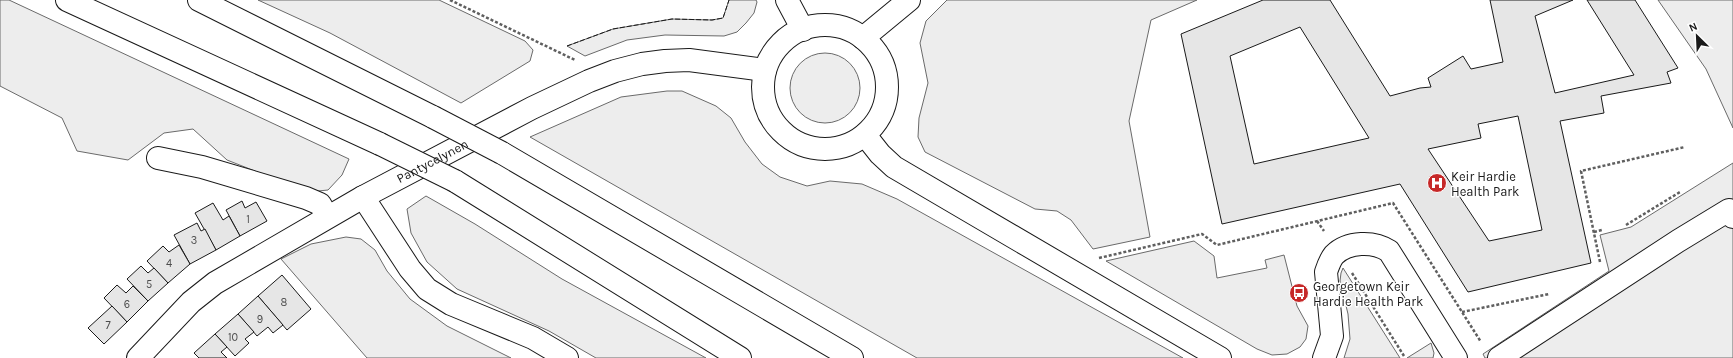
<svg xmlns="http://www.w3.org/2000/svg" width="1733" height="358" viewBox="0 0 1733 358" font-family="Karla,sans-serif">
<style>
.built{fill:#ededed;stroke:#6a6a6a}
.building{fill:#e6e6e6;stroke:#1a1a1a;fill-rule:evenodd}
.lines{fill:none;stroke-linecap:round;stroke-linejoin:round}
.minor-casing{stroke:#1a1a1a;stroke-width:24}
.highway-casing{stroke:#1a1a1a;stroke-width:24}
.path{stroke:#5f5f5f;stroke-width:2.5;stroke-dasharray:3 2;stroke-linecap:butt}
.minor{stroke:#fff;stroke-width:22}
.highway{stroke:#fff;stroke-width:22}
.highway-bridge-casing{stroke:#1a1a1a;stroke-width:24;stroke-linecap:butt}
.highway-bridge{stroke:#fff;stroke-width:22}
.fence{stroke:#1a1a1a;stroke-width:1;stroke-dasharray:5 2;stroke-linecap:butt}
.labels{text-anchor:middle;stroke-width:3;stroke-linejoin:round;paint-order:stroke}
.number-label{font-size:11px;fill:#4d4d4d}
.street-label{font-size:13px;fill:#1a1a1a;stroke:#fff}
.poi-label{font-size:13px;fill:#1a1a1a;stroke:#fff;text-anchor:start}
</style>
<rect width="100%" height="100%" fill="#fff"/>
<!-- built -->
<g class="built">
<polygon points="0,0 9,0 349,159 342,175 328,190 308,192 227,160 193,129 164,133 128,160 77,151 62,118 0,86"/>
<polygon points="258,0 439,0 525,41 533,50 530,61 461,103 330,33"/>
<polygon points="729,0 756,0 757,2 754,13 746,23 737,32 724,36 665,35 627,40 585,56 567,46 613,29 672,19 712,20 723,18"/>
<polygon points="947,0 1197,0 1151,20 1129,121 1150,237 1093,249 1071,220 1057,211 1035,209 925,152 918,137 919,118 928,83 920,43 926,21"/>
<polygon points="1658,0 1733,0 1733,128 1706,69"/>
<circle cx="825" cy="88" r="35"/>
<polygon points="667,91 682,91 716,106 731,118 745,142 762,164 780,177 807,186 830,181 862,184 897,199 1183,358 917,358 530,137 621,97"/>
<polygon points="1733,163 1733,358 1485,358 1483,354 1609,271 1600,235 1631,227"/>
<polygon points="426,196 475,224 562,279 706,358 596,358 549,331 457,289 427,262 411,233 407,209"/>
<polygon points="346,237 361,239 375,250 387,271 410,299 447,326 511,358 367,358 281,259 311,244"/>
<polygon points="1194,241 1214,256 1217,278 1267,268 1265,260 1284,255 1297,306 1308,326 1306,339 1300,347 1287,354 1272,355 1257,349 1106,261"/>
<polygon points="1343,268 1400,358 1344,358 1350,339 1348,314 1340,281 1341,273"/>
<polygon points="1431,343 1434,353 1433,358 1407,358"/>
</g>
<!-- building -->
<g class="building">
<path d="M1263,0H1330L1390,96L1420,88L1431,87L1428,78L1463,56L1471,69L1503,62L1490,0H1573L1535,16L1555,93L1634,75L1587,0H1635L1678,68L1667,72L1671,83L1601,96L1604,113L1560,121L1591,263L1468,292L1400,184L1222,224L1181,34ZM1300,27L1369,138L1254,164L1230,56ZM1518,116L1542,230L1489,241L1428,149L1481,138L1478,124Z"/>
<polygon points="242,201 245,208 256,202 267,221 240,236 226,210"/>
<polygon points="213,203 223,220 229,216 240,236 216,250 195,213"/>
<polygon points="197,223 201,231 205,229 216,250 190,264 174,235"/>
<polygon points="179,245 190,264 168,283 147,261 163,246 169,252"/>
<polygon points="141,266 148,273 154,268 168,283 148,301 127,279"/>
<polygon points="282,275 311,309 287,330 258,296"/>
<polygon points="117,285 126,293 133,286 148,301 127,322 104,298"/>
<polygon points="258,296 283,325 273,333 268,327 257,336 238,314"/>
<polygon points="112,306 127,322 104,344 88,328"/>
<polygon points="238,314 254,332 245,339 249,343 235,356 215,334"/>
<polygon points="215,334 227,347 221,352 227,358 199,358 194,353"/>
</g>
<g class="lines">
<!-- minor casing -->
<g class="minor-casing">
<g id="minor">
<polyline points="787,0 803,30"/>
<circle cx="825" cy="87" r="62"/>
<polyline points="863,38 909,0"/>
<polyline points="865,135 880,154 894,167 1220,358"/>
<polyline points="158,158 202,167 306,198 320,204 327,216"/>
<polyline points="363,197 410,269 427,289 451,304 533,338 567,358"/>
<path id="s1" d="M138,358L191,302L215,283L363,197L532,108L589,81L615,71L642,64L665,61L689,60L765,70"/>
<path d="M1324,358L1332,336L1326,272C1328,266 1330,260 1334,255C1348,241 1374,241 1389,251L1456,358"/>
<polyline points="1499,358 1678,241 1729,210 1733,217"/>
</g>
</g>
<!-- highway casing -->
<g class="highway-casing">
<g id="highway">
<polyline points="67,0 380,144"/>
<polyline points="199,0 433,117"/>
<polyline points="502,153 852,358"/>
<polyline points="455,181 740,358"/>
</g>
</g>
<!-- path -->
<g class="path">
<polyline points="450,0 575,60"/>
<polyline points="1317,221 1324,231"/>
<polyline points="1626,225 1680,192"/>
<polyline points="1594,232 1602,230"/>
<polyline points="1099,258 1202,234 1217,245 1393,203 1481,342"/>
<polyline points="1600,262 1581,171 1685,147"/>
<polyline points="1352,273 1404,356"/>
<polyline points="1462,312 1549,294"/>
</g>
<!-- minor -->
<use href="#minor" class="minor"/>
<!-- highway -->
<use href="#highway" class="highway"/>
<!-- highway-bridge casing -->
<g class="highway-bridge-casing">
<g id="highway-bridge">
<polyline points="433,117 502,153"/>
<polyline points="380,144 455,181"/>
</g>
</g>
<!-- highway-bridge -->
<use href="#highway-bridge" class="highway-bridge"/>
<!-- fence -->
<polyline class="fence" points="567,46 613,29 672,19 712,20 723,18 729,0"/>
</g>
<!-- icons -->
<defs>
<g id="hospital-disc" transform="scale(1)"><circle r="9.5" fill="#c62828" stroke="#fff"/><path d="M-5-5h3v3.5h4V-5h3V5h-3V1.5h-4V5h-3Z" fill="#fff"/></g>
<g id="bus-disc" transform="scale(1)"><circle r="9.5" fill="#c62828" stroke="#fff"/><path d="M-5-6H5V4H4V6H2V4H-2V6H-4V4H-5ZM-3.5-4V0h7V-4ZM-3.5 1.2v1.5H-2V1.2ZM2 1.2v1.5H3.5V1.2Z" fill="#fff"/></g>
</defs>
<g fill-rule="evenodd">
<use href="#hospital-disc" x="1437" y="183"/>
<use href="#bus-disc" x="1299" y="293"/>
</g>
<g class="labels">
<!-- number labels -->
<g class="number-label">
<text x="248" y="223">1</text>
<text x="194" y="244">3</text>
<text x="169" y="267">4</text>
<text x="149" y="288">5</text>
<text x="284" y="306">8</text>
<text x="127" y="308">6</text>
<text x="260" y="323">9</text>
<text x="108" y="329">7</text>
<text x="233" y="341">10</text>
</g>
<!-- street labels -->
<g class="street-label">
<text dy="5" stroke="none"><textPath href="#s1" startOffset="357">Pantycelynen</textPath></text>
</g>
<!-- poi labels -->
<g class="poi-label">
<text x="1451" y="181">Keir Hardie<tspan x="1451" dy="15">Health Park</tspan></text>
<text x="1313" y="291">Georgetown Keir<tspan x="1313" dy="15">Hardie Health Park</tspan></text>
</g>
</g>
<!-- north arrow -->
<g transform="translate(1697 36) rotate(336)" stroke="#ffffff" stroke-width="3" paint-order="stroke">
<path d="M0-3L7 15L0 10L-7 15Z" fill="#1a1a1a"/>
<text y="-6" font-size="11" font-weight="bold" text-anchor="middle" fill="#1a1a1a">N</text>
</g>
</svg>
